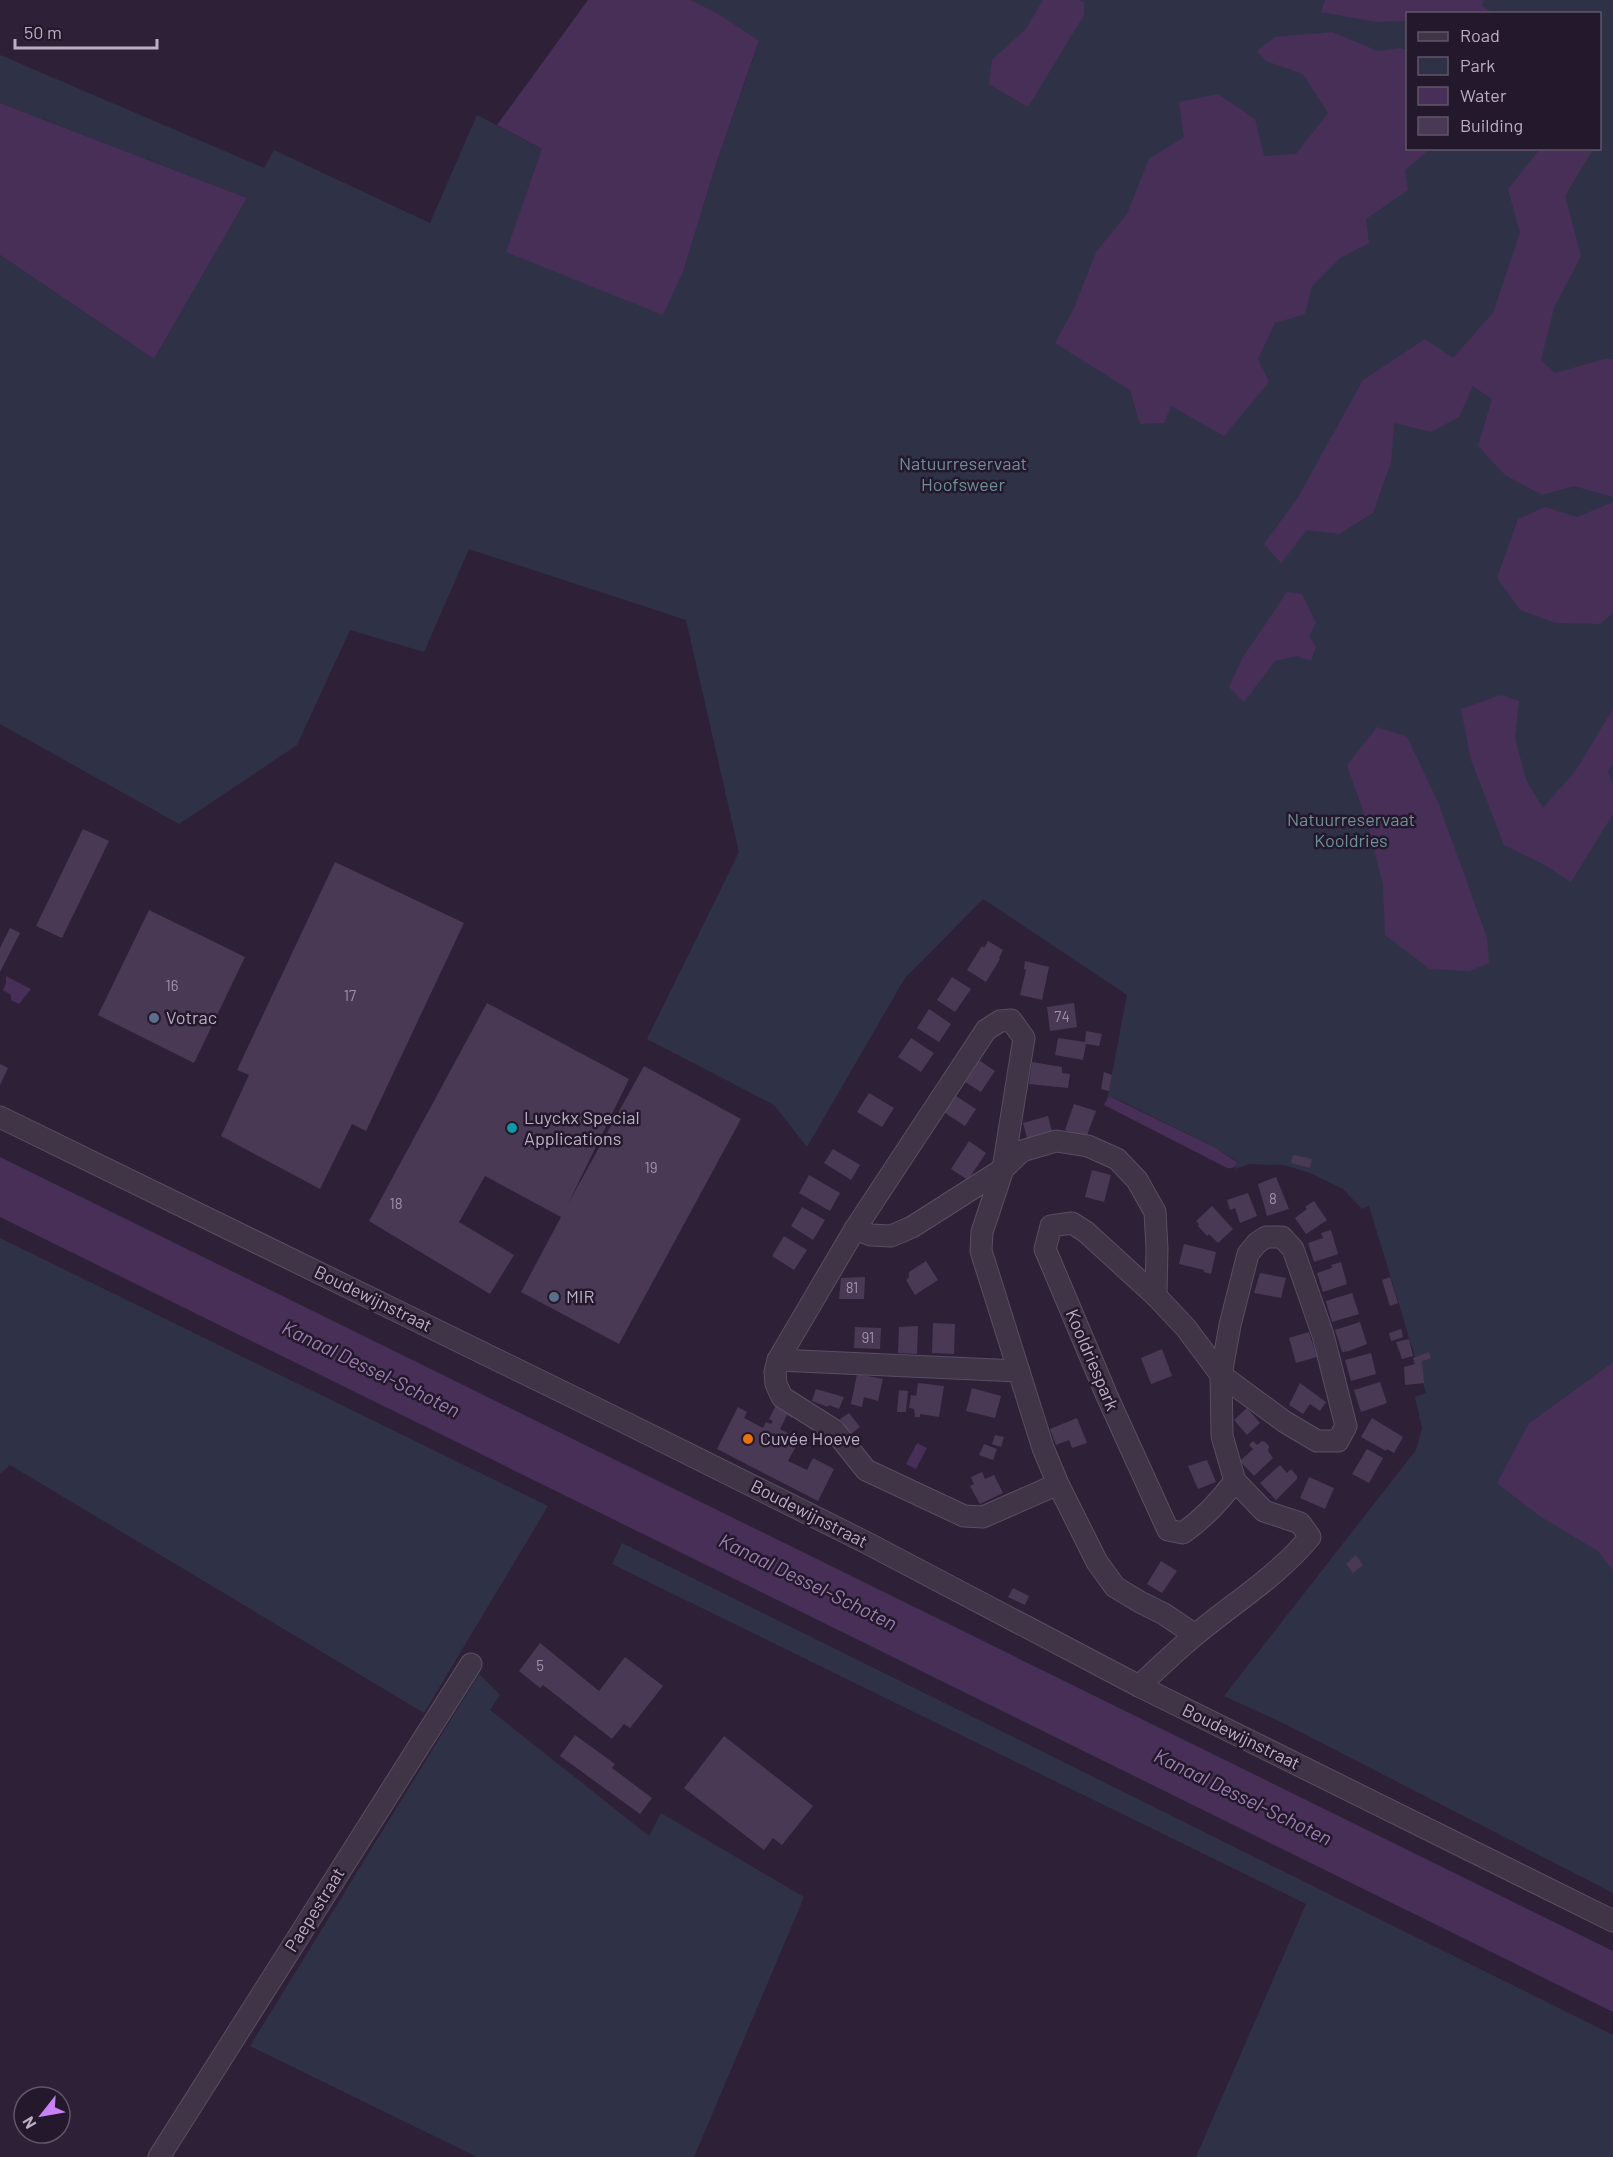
<svg xmlns="http://www.w3.org/2000/svg" width="1613" height="2157" viewBox="0 0 1613 2157" font-family="Barlow,sans-serif">
<style>
.green{fill:#2f3247;fill-rule:evenodd}
.water{fill:#472f58}
.building{fill:#4a3955}
.lines{fill:none;stroke-linecap:round;stroke-linejoin:round}
.minor-casing{stroke:#5a4e62;stroke-width:23}
.minor{stroke:#403447;stroke-width:21}
.service-dot{fill:#5c6f8a;stroke:#24192c;stroke-width:2}
.culture-dot{fill:#0f9aa8;stroke:#24192c;stroke-width:2}
.food-dot{fill:#e8710a;stroke:#24192c;stroke-width:2}
.labels{text-anchor:middle;stroke-width:5;stroke-linejoin:round;paint-order:stroke}
.number-label{font-size:15px;fill:#a091a8}
.park-label{font-size:18px;fill:#6e8f99;stroke:#24192c}
.poi-label{font-size:18px;fill:#bcaec4;stroke:#24192c;text-anchor:start}
.street-label{font-size:18px;fill:#bcaec4;stroke:#24192c}
.water-label{font-size:20px;font-style:italic;fill:#9c7eb1;stroke:#24192c}
</style>
<rect width="100%" height="100%" fill="#2e2037"/>
<!-- green -->
<g class="green">
<path d="M691,0H1613V1362L1529,1423L1613,1369V1893L1285,1724L1224,1696L1416,1450L1422,1428L1415,1397L1426,1393L1369,1206L1362,1209L1343,1189L1310,1173L1284,1165L1249,1164L1235,1169L1238,1162L1216,1148L1123,1102L1109,1096L1107,1100L1127,995L983,899L905,978L807,1147L774,1105L647,1039L739,852L686,620L469,549L424,652L350,630L297,745L179,824L0,724V255L154,359L247,198L0,103V55L264,168L274,150L430,223L477,115L542,149L684,269L717,161L759,42L717,13ZM1408,14H1600V148H1408Z"/>
<polygon points="0,1238 548,1506 424,1713 10,1465 0,1474"/>
<polygon points="622,1543 1613,2035 1613,2157 1196,2157 1306,1904 612,1564"/>
<polygon points="479,1674 500,1695 490,1710 649,1836 661,1813 804,1897 694,2157 477,2157 250,2046"/>
</g>
<!-- water -->
<g class="water">
<polygon points="588,0 691,0 717,13 759,41 717,161 684,269 663,315 506,252 542,149 497,125"/>
<polygon points="1043,0 1079,0 1084,2 1084,15 1028,107 989,84 992,60 1026,29"/>
<polygon points="1325,0 1484,0 1482,6 1494,13 1408,14 1407,21 1376,22 1321,12"/>
<polygon points="1332,32 1378,51 1400,48 1407,50 1408,148 1430,149 1405,170 1408,190 1366,219 1369,243 1340,258 1312,286 1305,314 1275,323 1258,359 1269,382 1224,436 1171,406 1164,423 1140,424 1130,390 1055,343 1074,308 1096,252 1127,214 1149,159 1184,137 1179,102 1218,94 1255,119 1264,156 1296,154 1328,113 1303,74 1266,61 1257,51 1275,37"/>
<polygon points="0,103 247,198 154,359 0,255"/>
<polygon points="1540,149 1593,149 1565,196 1581,256 1554,308 1541,360 1555,373 1604,359 1613,359 1613,497 1574,486 1542,495 1505,475 1478,446 1492,399 1473,386 1459,417 1431,432 1394,423 1391,462 1373,513 1339,534 1307,530 1281,563 1264,544 1297,499 1363,380 1425,339 1453,358 1493,313 1520,233 1508,189"/>
<polygon points="1613,502 1613,613 1600,624 1556,623 1520,610 1497,578 1518,519 1545,507 1577,517"/>
<polygon points="1287,592 1302,594 1316,623 1309,636 1316,647 1311,661 1296,656 1275,661 1244,702 1229,687 1243,657"/>
<polygon points="1501,695 1519,701 1515,737 1526,780 1543,808 1576,770 1613,709 1613,765 1608,771 1613,785 1613,814 1571,882 1543,864 1504,845 1471,760 1461,709"/>
<polygon points="1377,727 1407,737 1438,802 1487,938 1489,963 1469,971 1430,969 1385,935 1383,885 1367,822 1347,765"/>
<polygon points="6,976 31,989 19,1004 11,1000 11,995 3,990 6,983"/>
<path d="M1109,1096L1216,1148L1238,1163C1236,1167 1232,1169 1227,1168L1112,1109L1104,1105Z"/>
<polygon points="0,1157 1613,1951 1613,2012 0,1217"/>
<polygon points="1613,1362 1613,1570 1598,1551 1541,1517 1497,1483 1529,1423"/>
<polygon points="917,1443 927,1448 916,1469 906,1464"/>
</g>
<!-- building -->
<g class="building">
<polygon points="83,829 109,841 62,938 36,926"/>
<polygon points="335,862 464,923 366,1131 352,1124 320,1189 221,1136 249,1075 237,1070"/>
<polygon points="149,910 245,957 194,1063 98,1015"/>
<polygon points="10,928 20,933 0,972 0,948"/>
<polygon points="988,941 1003,950 999,958 1000,959 986,982 967,970 982,946 984,948"/>
<polygon points="1025,961 1049,967 1042,1000 1020,995 1026,970 1024,969"/>
<polygon points="952,977 971,989 955,1012 937,1000"/>
<polygon points="487,1003 629,1079 568,1204 644,1066 741,1119 619,1344 521,1292 561,1217 485,1176 459,1222 514,1255 490,1294 369,1221"/>
<polygon points="1074,1003 1077,1027 1050,1031 1047,1007"/>
<polygon points="929,1009 951,1024 939,1042 917,1028"/>
<polygon points="1086,1031 1102,1034 1099,1046 1086,1044 1083,1060 1055,1055 1058,1038 1085,1042"/>
<polygon points="911,1038 934,1053 921,1072 898,1057"/>
<polygon points="977,1059 995,1071 981,1092 962,1080"/>
<polygon points="1032,1062 1062,1067 1062,1073 1070,1074 1068,1088 1029,1084"/>
<polygon points="0,1064 8,1068 0,1085"/>
<polygon points="1104,1072 1112,1075 1109,1091 1101,1089"/>
<polygon points="869,1093 894,1108 882,1127 857,1112"/>
<polygon points="953,1094 976,1109 965,1126 942,1111"/>
<polygon points="1074,1104 1096,1111 1086,1138 1065,1130"/>
<polygon points="1048,1116 1053,1136 1028,1142 1023,1123"/>
<polygon points="969,1141 986,1153 968,1180 951,1169"/>
<polygon points="833,1149 860,1165 851,1180 824,1163"/>
<polygon points="1293,1155 1312,1159 1310,1168 1291,1163"/>
<polygon points="1092,1170 1111,1175 1104,1202 1085,1197"/>
<polygon points="809,1175 840,1193 830,1211 799,1193"/>
<polygon points="1276,1177 1289,1209 1267,1216 1258,1184"/>
<polygon points="1248,1193 1257,1216 1240,1223 1235,1208 1230,1210 1227,1200"/>
<polygon points="1314,1201 1327,1220 1306,1234 1295,1218 1307,1209 1305,1207"/>
<polygon points="1212,1206 1233,1229 1218,1243 1209,1234 1207,1236 1198,1226 1199,1224 1196,1221"/>
<polygon points="802,1207 825,1220 813,1240 791,1226"/>
<polygon points="1331,1230 1338,1254 1314,1262 1308,1243 1323,1238 1321,1233"/>
<polygon points="784,1236 807,1250 794,1270 772,1256"/>
<polygon points="1184,1244 1216,1252 1211,1274 1204,1272 1204,1270 1179,1264"/>
<polygon points="926,1261 938,1280 915,1295 906,1280 909,1277 909,1272"/>
<polygon points="1341,1262 1347,1284 1323,1292 1317,1273 1332,1268 1331,1265"/>
<polygon points="1260,1273 1286,1278 1281,1298 1254,1293"/>
<polygon points="865,1277 864,1299 839,1299 841,1278"/>
<polygon points="1390,1277 1398,1303 1390,1306 1382,1280"/>
<polygon points="1352,1293 1359,1314 1332,1322 1326,1301"/>
<polygon points="1360,1322 1367,1344 1349,1351 1342,1352 1335,1330"/>
<polygon points="933,1323 955,1324 954,1354 932,1353"/>
<polygon points="918,1326 917,1354 898,1353 899,1327"/>
<polygon points="855,1327 881,1328 880,1349 854,1348"/>
<polygon points="1401,1329 1403,1337 1391,1341 1389,1333"/>
<polygon points="1309,1332 1317,1357 1296,1363 1289,1338"/>
<polygon points="1409,1339 1413,1356 1402,1359 1396,1342"/>
<polygon points="1162,1349 1172,1376 1151,1384 1141,1358"/>
<polygon points="1429,1352 1431,1358 1422,1361 1424,1383 1405,1385 1404,1367 1415,1364 1413,1358"/>
<polygon points="1371,1353 1376,1374 1351,1381 1345,1360"/>
<polygon points="857,1374 883,1379 878,1401 864,1397 862,1407 851,1404"/>
<polygon points="1380,1382 1387,1403 1361,1412 1354,1390"/>
<polygon points="918,1383 944,1386 939,1417 920,1414 920,1417 915,1417 914,1409 909,1408 911,1395 916,1396"/>
<polygon points="1300,1383 1326,1402 1320,1411 1310,1404 1303,1414 1289,1405"/>
<polygon points="972,1388 1001,1396 995,1418 966,1411"/>
<polygon points="816,1389 844,1397 839,1409 829,1405 828,1407 812,1401"/>
<polygon points="899,1390 908,1391 906,1412 897,1412"/>
<polygon points="778,1401 796,1410 792,1418 787,1415 780,1429 800,1439 788,1461 807,1470 813,1458 834,1469 818,1501 717,1449 738,1407 747,1412 744,1418 763,1428 766,1422 771,1424 773,1421 769,1419"/>
<polygon points="1247,1408 1260,1423 1247,1435 1234,1420"/>
<polygon points="849,1413 860,1427 851,1434 840,1419"/>
<polygon points="1077,1418 1087,1443 1072,1448 1069,1440 1056,1445 1050,1429"/>
<polygon points="1372,1418 1403,1437 1394,1453 1387,1449 1386,1451 1361,1437"/>
<polygon points="995,1435 1004,1437 1001,1447 992,1444"/>
<polygon points="1253,1441 1257,1445 1262,1441 1265,1442 1269,1446 1268,1451 1273,1458 1254,1476 1240,1461 1253,1449 1249,1445"/>
<polygon points="984,1444 997,1449 993,1460 979,1455"/>
<polygon points="1367,1449 1383,1458 1369,1483 1352,1474"/>
<polygon points="1207,1460 1216,1482 1198,1489 1188,1466"/>
<polygon points="1280,1465 1287,1473 1291,1469 1297,1476 1297,1479 1276,1500 1260,1483"/>
<polygon points="982,1472 985,1479 994,1475 1003,1493 980,1504 970,1486 974,1484 971,1477"/>
<polygon points="1309,1477 1334,1488 1325,1509 1300,1498"/>
<polygon points="1356,1555 1363,1565 1353,1573 1346,1564"/>
<polygon points="1161,1561 1177,1571 1162,1593 1147,1584"/>
<polygon points="1013,1588 1029,1596 1025,1605 1008,1597"/>
<polygon points="540,1643 599,1691 625,1657 663,1686 630,1728 624,1724 612,1739 543,1685 540,1688 519,1671"/>
<polygon points="575,1735 615,1764 612,1768 652,1798 640,1814 560,1756"/>
<polygon points="724,1736 813,1806 782,1845 773,1838 764,1850 684,1788"/>
</g>
<g class="lines">
<!-- minor casing -->
<g class="minor-casing">
<g id="minor">
<polyline points="0,1117 622,1421 867,1543 1139,1686 1613,1921"/>
<polyline points="855,1229 871,1235 891,1236 912,1227 1003,1169 1022,1151 1056,1141 1088,1146 1117,1159 1137,1180 1155,1212 1157,1248 1156,1296"/>
<polyline points="778,1360 1019,1371"/>
<polyline points="1058,1484 1043,1448 981,1251 982,1232 1003,1169 1024,1038 1011,1020 1000,1021 986,1030 855,1229 778,1360 775,1372 776,1384 782,1397 834,1430 866,1470 964,1516 983,1517 1058,1484 1097,1562 1115,1587 1140,1602 1164,1614 1195,1635"/>
<path d="M1139,1686C1157,1669 1175,1652 1194,1636C1232,1604 1278,1576 1310,1537L1300,1523L1264,1511L1235,1481L1222,1436L1221,1375L1230,1325L1248,1254L1257,1243L1266,1237H1282L1293,1249L1323,1335L1346,1426L1338,1441H1317L1285,1422L1221,1375L1186,1328L1156,1296L1086,1232L1072,1223L1051,1226L1045,1249L1107,1396L1168,1530L1183,1533C1204,1518 1220,1501 1235,1481"/>
<polyline points="159,2157 471,1664"/>
</g>
</g>
<!-- minor -->
<use href="#minor" class="minor"/>
</g>
<!-- markers -->
<g class="service-dot">
<circle cx="154" cy="1018" r="6"/>
<circle cx="554" cy="1297" r="6"/>
</g>
<circle class="culture-dot" cx="512" cy="1128" r="6"/>
<circle class="food-dot" cx="748" cy="1439" r="6"/>
<g class="labels">
<!-- number labels -->
<g class="number-label">
<text x="172" y="991">16</text>
<text x="350" y="1001">17</text>
<text x="1062" y="1022">74</text>
<text x="651" y="1173">19</text>
<text x="1273" y="1204">8</text>
<text x="396" y="1209">18</text>
<text x="852" y="1293">81</text>
<text x="868" y="1343">91</text>
<text x="540" y="1671">5</text>
</g>
<!-- park labels -->
<g class="park-label">
<text x="963" y="470">Natuurreservaat<tspan x="963" dy="21">Hoofsweer</tspan></text>
<text x="1351" y="826">Natuurreservaat<tspan x="1351" dy="21">Kooldries</tspan></text>
</g>
<!-- poi labels -->
<g class="poi-label">
<text x="166" y="1024">Votrac</text>
<text x="524" y="1124">Luyckx Special<tspan x="524" dy="21">Applications</tspan></text>
<text x="566" y="1303">MIR</text>
<text x="760" y="1445">Cuvée Hoeve</text>
</g>
<!-- street labels -->
<g class="street-label">
<text transform="translate(373 1299) rotate(26)" y="6">Boudewijnstraat</text>
<text transform="translate(1092 1360) rotate(67)" y="6">Kooldriespark</text>
<text transform="translate(809 1514) rotate(27)" y="6">Boudewijnstraat</text>
<text transform="translate(1241 1737) rotate(26)" y="6">Boudewijnstraat</text>
<text transform="translate(315 1910) rotate(-58)" y="6">Paepestraat</text>
</g>
<!-- water labels -->
<g class="water-label">
<text transform="translate(371 1369) rotate(26)" y="7">Kanaal Dessel-Schoten</text>
<text transform="translate(808 1582) rotate(26)" y="7">Kanaal Dessel-Schoten</text>
<text transform="translate(1243 1797) rotate(26)" y="7">Kanaal Dessel-Schoten</text>
</g>
</g>
<!-- legend -->
<rect x="1406" y="12" width="195" height="138" fill="#24192c" stroke="#615569" stroke-width="1.5"/>
<rect x="1418" y="32" width="30" height="9" fill="#403447" stroke="#615569" stroke-width="1.5"/>
<text x="1460" y="42" font-size="18" fill="#bcaec4">Road</text>
<rect x="1418" y="57" width="30" height="18" fill="#2f3247" stroke="#615569" stroke-width="1.5"/>
<text x="1460" y="72" font-size="18" fill="#bcaec4">Park</text>
<rect x="1418" y="87" width="30" height="18" fill="#472f58" stroke="#615569" stroke-width="1.5"/>
<text x="1460" y="102" font-size="18" fill="#bcaec4">Water</text>
<rect x="1418" y="117" width="30" height="18" fill="#4a3955" stroke="#615569" stroke-width="1.5"/>
<text x="1460" y="132" font-size="18" fill="#bcaec4">Building</text>
<!-- north arrow -->
<g transform="translate(42 2115) rotate(239)"><circle r="28" fill="#24192c" stroke="#615569" stroke-width="1.5"/>
<path d="M0-4.5L10 22L0 15L-10 22Z" fill="#cb81f6"/>
<text y="-9" font-size="16" font-weight="bold" text-anchor="middle" fill="#bcaec4">N</text>
</g>
<!-- scale -->
<path d="M15 39v9h142v-9" fill="none" stroke="#bcaec4" stroke-width="3"/>
<text x="24" y="39" font-size="18" fill="#bcaec4" stroke="#24192c" stroke-width="4.5" paint-order="stroke">50 m</text>
</svg>
